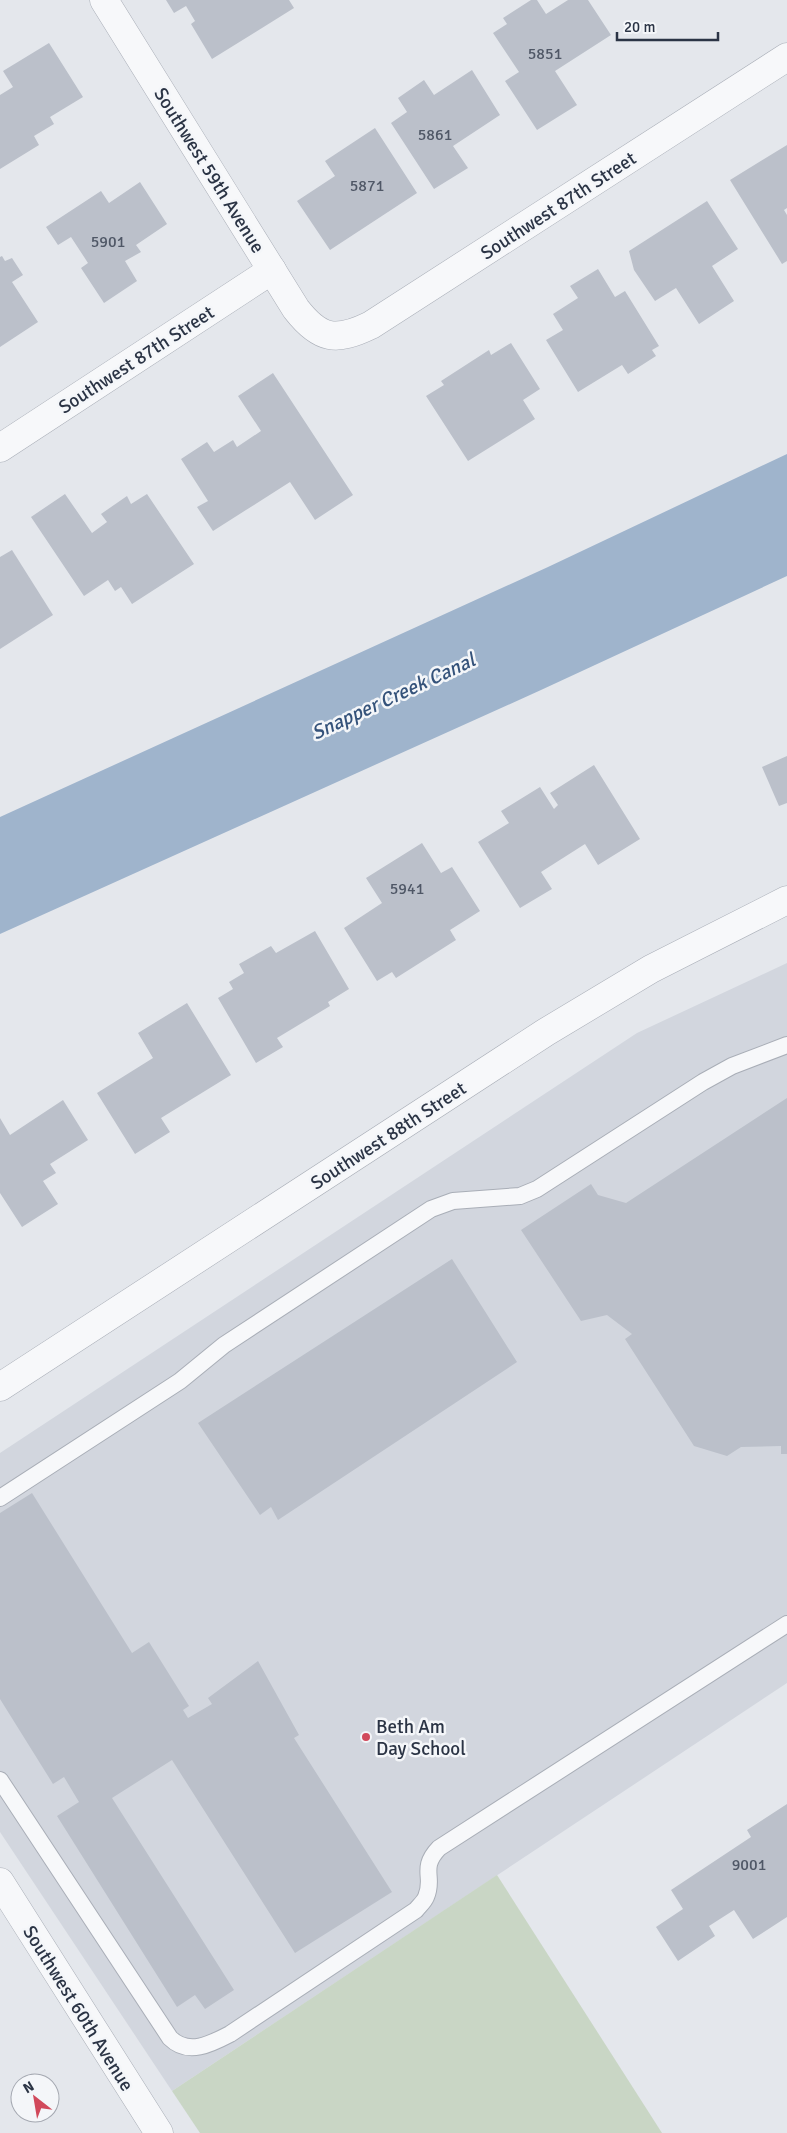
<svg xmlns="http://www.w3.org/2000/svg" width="787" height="2133" viewBox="0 0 787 2133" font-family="Signika,sans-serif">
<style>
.built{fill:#d2d6de}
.green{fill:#c9d6c5}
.water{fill:#9fb4cc}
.building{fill:#bbc0ca}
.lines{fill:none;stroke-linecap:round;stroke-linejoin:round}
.service-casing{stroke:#a9aeb7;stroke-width:18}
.minor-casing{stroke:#a9aeb7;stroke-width:29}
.tertiary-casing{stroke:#a9aeb7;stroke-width:29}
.service{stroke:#f7f8fa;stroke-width:16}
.minor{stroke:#f7f8fa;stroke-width:28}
.tertiary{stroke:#f7f8fa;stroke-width:28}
.poi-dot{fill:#d1495b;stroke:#f4f6f9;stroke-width:2}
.labels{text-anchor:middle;stroke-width:5;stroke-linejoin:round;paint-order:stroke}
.number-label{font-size:16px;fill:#4f5766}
.street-label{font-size:19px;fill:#2b3445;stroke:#f4f6f9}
.poi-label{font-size:19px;fill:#2b3445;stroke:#f4f6f9;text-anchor:start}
.water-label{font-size:20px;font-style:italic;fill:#34527a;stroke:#f4f6f9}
</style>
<rect width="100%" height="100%" fill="#e4e7ec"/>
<!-- built -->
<polygon class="built" points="787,963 787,1683 172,2091 0,1832 0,1453 637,1033"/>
<!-- green -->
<polygon class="green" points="497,1875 662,2133 200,2133 172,2091"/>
<!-- water -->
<polygon class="water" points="787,454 787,576 541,690 0,934 0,817 548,567"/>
<!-- building -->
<g class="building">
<polygon points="166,0 289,0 294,8 212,59 191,24 195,21 186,6 174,13"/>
<polygon points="531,0 537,0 546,14 568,0 588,0 611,35 555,71 577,105 537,130 505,81 519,72 493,33 507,24 503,18"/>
<polygon points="49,43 83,97 50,117 54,124 34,136 39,145 0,169 0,95 13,87 3,71"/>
<polygon points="472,70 500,115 453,146 468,168 434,189 391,123 407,112 398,98 424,80 434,95"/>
<polygon points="375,128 417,193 330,250 297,201 335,176 325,161"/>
<polygon points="787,145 787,208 784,210 787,215 787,261 782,264 730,180"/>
<polygon points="140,182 167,224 136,245 141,252 125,261 137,281 104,303 81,268 88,263 71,237 58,245 46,227 101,191 109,203"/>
<polygon points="707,201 738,249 712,266 734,301 699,324 676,288 655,301 634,270 629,251"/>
<polygon points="2,256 5,261 12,258 23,275 12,282 38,322 0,347 0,257"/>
<polygon points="598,269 615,297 625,291 659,346 652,350 656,356 628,374 622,365 578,392 546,340 563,330 553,314 578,298 570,286"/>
<polygon points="511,343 540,389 523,400 535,419 468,461 426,396 444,385 441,381 489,350 491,355"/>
<polygon points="273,373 353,495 315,520 290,482 213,531 197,507 208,501 181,459 207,442 214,452 233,440 237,447 261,431 238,396"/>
<polygon points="65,494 92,533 107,522 101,514 127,496 131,504 147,494 194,564 132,604 121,587 115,591 108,580 84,596 31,517"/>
<polygon points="12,550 53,615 0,649 0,557"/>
<polygon points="787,756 787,803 779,806 762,767"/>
<polygon points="594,765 640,839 598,865 585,844 541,872 552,889 520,908 478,842 509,823 501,811 540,787 554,809 558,805 550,793"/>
<polygon points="422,843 441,873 452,867 480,911 450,930 456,940 396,978 392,972 377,981 344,928 382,903 366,878"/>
<polygon points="315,931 349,989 328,1002 330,1006 277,1038 283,1047 256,1063 218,998 233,989 229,982 244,973 239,964 271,946 276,953"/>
<polygon points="187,1003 231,1075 161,1118 170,1132 135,1154 97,1093 153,1058 138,1033"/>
<polygon points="787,1098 787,1454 781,1454 781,1446 741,1447 727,1456 694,1446 625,1339 632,1334 607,1315 581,1321 521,1230 591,1184 598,1195 626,1203"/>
<polygon points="63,1100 88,1140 50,1164 56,1173 43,1181 58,1204 22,1227 0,1193 0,1118 10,1135"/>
<polygon points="452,1259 517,1362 278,1520 271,1507 260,1515 198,1423"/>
<polygon points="32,1493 132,1653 149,1642 189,1706 183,1710 188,1718 212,1704 208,1698 258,1661 299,1735 294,1738 392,1892 295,1953 172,1760 112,1798 234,1990 205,2009 195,1995 177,2007 57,1816 79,1802 64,1777 53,1784 0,1699 0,1513"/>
<polygon points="787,1804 787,1917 753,1939 734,1910 709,1926 715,1936 678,1961 656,1927 683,1909 671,1890 751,1837 747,1830"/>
</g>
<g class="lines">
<!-- service casing -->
<g class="service-casing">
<g id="service">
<polyline points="0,1498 180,1381 224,1345 431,1209 453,1201 520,1196 537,1189 703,1082 732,1066 787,1045"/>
<path d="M0,1780L170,2038C188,2056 211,2044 230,2034L416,1910C419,1906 424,1902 426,1897C435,1877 419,1869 439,1848L787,1624"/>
</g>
</g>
<!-- minor casing -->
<g class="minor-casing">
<g id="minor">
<path d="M104,0L296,309C320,340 336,342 371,325L787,57"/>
<polyline points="0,448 272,270"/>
<polyline points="0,1882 159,2133"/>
</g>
</g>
<!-- tertiary casing -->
<g class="tertiary-casing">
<polyline id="tertiary" points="0,1387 546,1032 651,969 787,900"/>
</g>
<!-- service -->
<use href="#service" class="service"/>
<!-- minor -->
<use href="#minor" class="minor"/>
<!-- tertiary -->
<use href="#tertiary" class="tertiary"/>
</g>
<!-- markers -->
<circle class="poi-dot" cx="366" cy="1737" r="5"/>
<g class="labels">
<!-- number labels -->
<g class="number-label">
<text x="545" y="59">5851</text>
<text x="435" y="140">5861</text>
<text x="367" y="191">5871</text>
<text x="108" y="247">5901</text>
<text x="407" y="894">5941</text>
<text x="749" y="1870">9001</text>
</g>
<!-- street labels -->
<g class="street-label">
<text transform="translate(210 170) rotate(58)" y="7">Southwest 59th Avenue</text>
<text transform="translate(558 205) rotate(-33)" y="7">Southwest 87th Street</text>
<text transform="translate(136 359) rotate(-33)" y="7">Southwest 87th Street</text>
<text transform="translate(388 1135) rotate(-33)" y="7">Southwest 88th Street</text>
<text transform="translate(79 2008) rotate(58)" y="7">Southwest 60th Avenue</text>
</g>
<!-- poi labels -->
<g class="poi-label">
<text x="376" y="1733">Beth Am<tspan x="376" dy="22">Day School</tspan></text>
</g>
<!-- water labels -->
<g class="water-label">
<text transform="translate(393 696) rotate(-25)" y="7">Snapper Creek Canal</text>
</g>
</g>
<!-- north arrow -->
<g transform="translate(35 2098) rotate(329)"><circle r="24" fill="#f4f6f9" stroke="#a4a8b1"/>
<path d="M0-4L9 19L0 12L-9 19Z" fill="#d1495b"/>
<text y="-8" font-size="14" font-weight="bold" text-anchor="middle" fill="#2b3445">N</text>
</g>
<!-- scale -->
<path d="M617 32v8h101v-8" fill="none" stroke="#2b3445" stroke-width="2.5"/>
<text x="624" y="32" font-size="15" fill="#2b3445" stroke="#f4f6f9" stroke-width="4" paint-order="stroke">20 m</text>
</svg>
